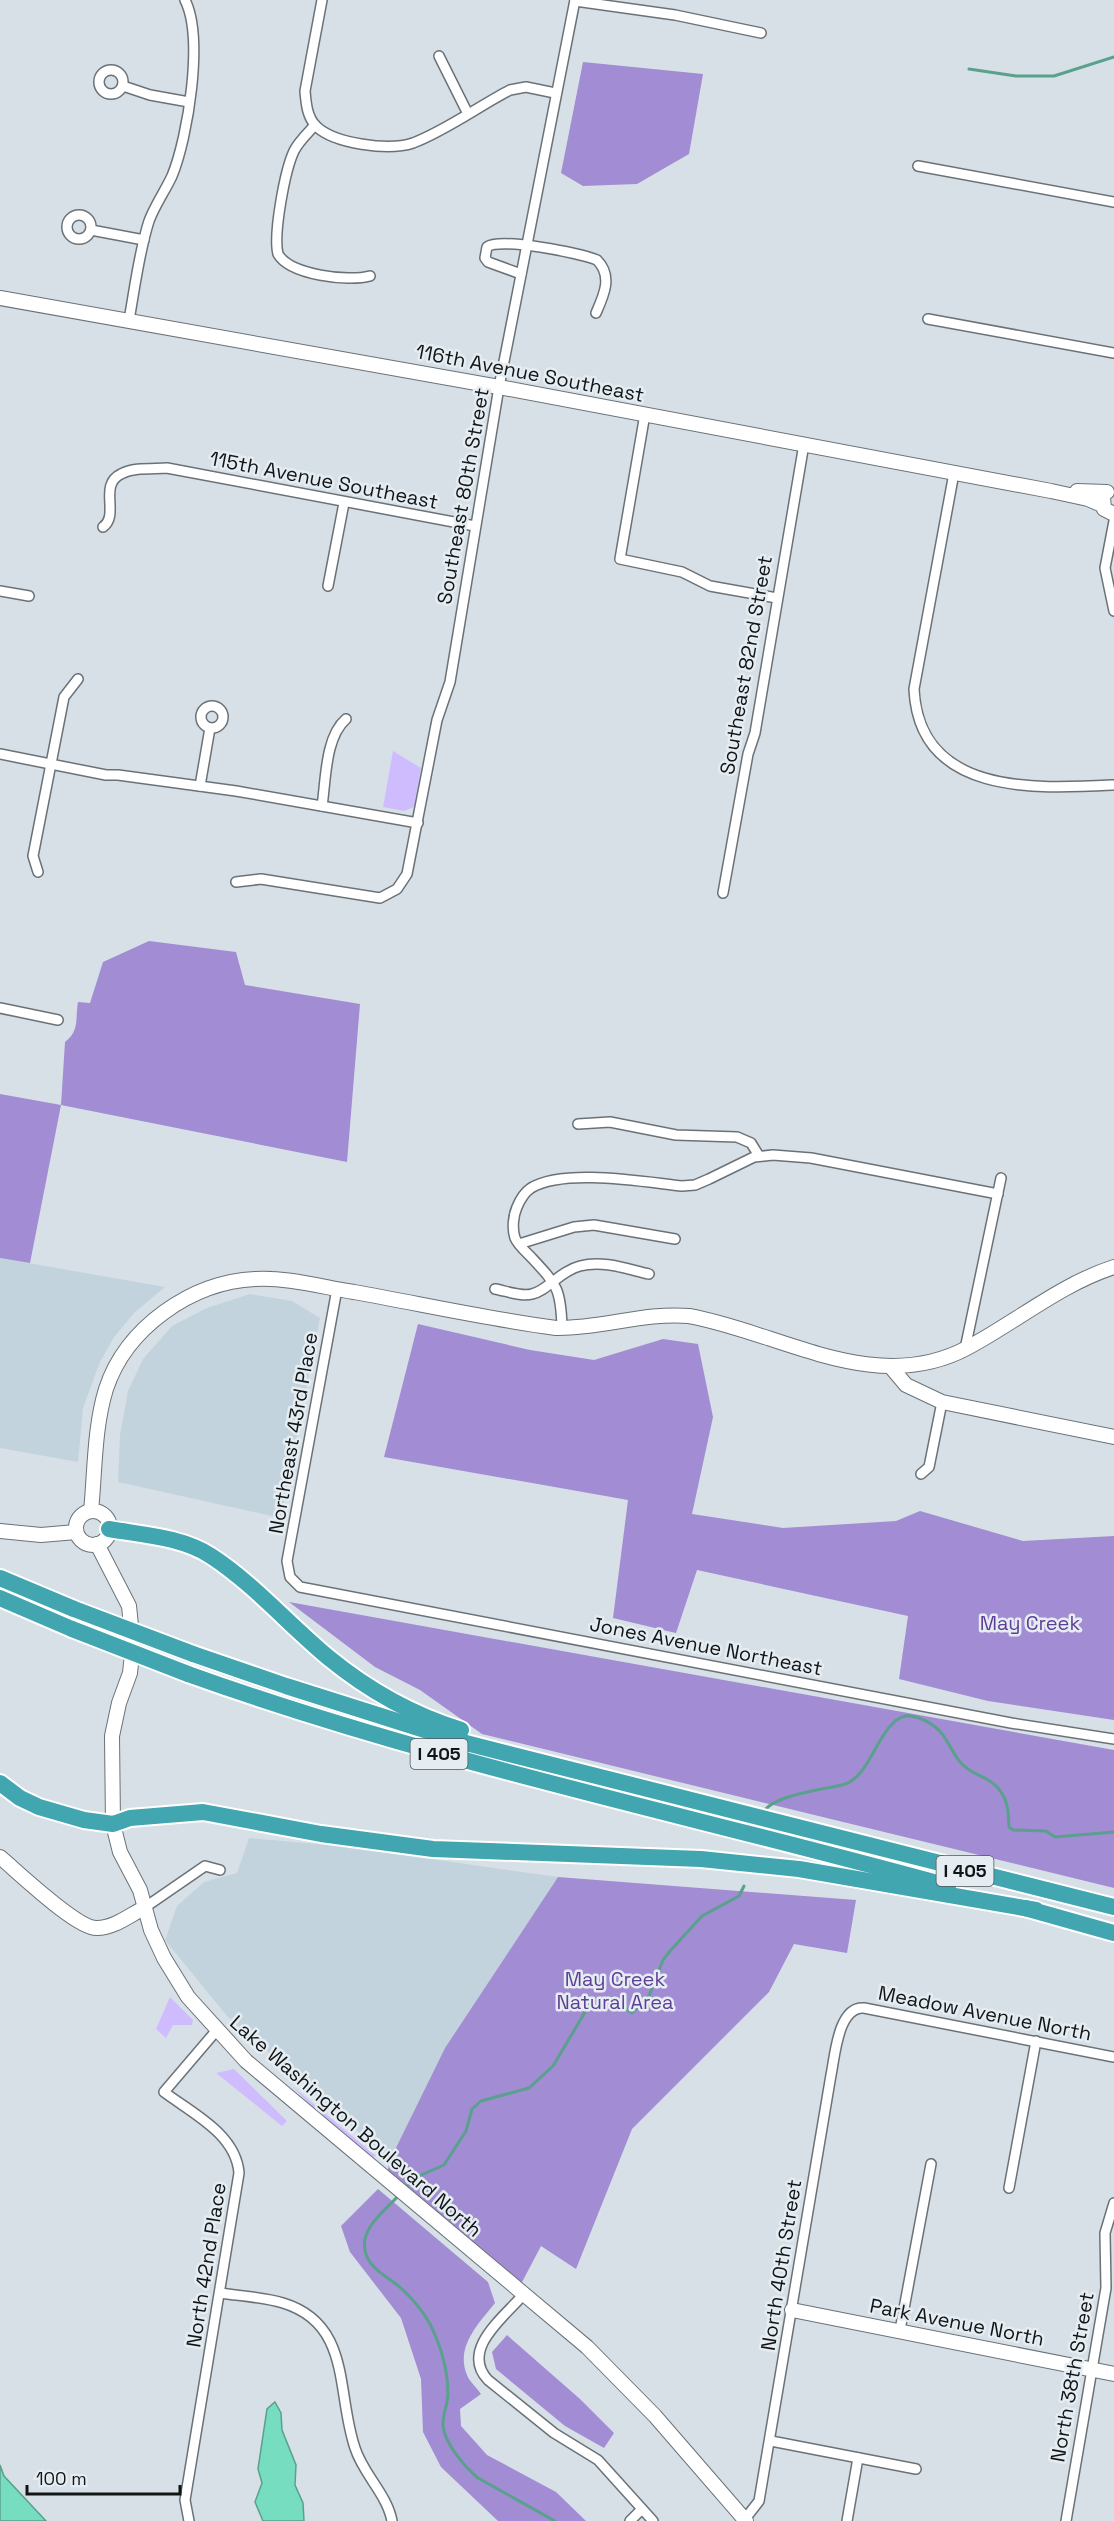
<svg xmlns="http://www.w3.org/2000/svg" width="1114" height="2521" viewBox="0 0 1114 2521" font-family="'Space Grotesk',sans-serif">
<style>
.built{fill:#c3d3dd}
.green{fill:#cfbcfe}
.forest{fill:#a28cd3}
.water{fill:#77ddc0;stroke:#59a18d;stroke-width:1.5}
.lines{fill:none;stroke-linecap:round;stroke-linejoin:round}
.stream{stroke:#59a18d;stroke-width:3}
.street-casing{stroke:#6b7277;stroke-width:12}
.secondary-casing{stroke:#6b7277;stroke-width:16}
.highway-casing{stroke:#fff;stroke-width:20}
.street{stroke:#fff;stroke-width:9}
.secondary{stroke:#fff;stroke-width:14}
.highway{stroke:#41a6b0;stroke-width:16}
.highway-bridge-casing{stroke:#fff;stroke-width:20;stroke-linecap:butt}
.highway-bridge{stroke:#41a6b0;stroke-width:16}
.labels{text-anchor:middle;stroke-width:5;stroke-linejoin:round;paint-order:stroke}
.shield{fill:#e5edf3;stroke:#515658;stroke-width:1.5}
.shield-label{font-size:18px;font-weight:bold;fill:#121516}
.street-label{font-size:20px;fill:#121516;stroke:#e5edf3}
.park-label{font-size:20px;fill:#5f3f95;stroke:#e5edf3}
</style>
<rect width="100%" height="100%" fill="#d7e0e6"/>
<!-- built -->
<g class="built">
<polygon points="0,1258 165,1287 135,1312 114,1337 100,1362 83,1408 78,1462 0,1448"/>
<polygon points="250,1294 292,1301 320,1318 281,1518 118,1482 120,1435 128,1391 143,1359 172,1326 207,1308"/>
<polygon points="249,1838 340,1846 558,1877 445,2048 390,2160 227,2016 165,1940 177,1906 204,1882 237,1873"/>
</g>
<!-- green -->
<g class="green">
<polygon points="393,751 421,768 414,807 404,811 383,807"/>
<polygon points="170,1997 193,2020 192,2025 173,2025 166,2038 156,2029"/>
<polygon points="234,2069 287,2121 282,2126 216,2073"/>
<polygon points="292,2086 376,2156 371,2158 320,2115"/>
</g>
<!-- forest -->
<g class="forest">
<polygon points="583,62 703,74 689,154 637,184 583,186 561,173"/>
<path d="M149,941L236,952L245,985L360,1004L347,1162L61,1105L30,1263L0,1258V1094L61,1105L65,1042C80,1031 75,1018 78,1002L90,1003L103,962Z"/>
<polygon points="418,1324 530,1350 594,1360 663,1339 698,1344 713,1417 692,1514 783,1528 896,1521 920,1511 1023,1541 1114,1536 1114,1720 988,1701 899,1679 908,1616 697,1570 676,1633 613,1618 628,1500 384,1457"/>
<polygon points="289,1602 1114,1750 1114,1888 482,1734 420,1690 375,1667"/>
<polygon points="558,1877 856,1900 847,1953 794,1944 769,1992 632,2129 576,2269 541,2246 520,2286 387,2174 390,2160 445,2048"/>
<path d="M378,2189L488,2282L495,2303C479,2323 455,2347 467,2375C469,2381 477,2388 481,2394L460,2409L461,2426L487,2455L556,2492L586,2521H498L441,2467L423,2432L421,2379L401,2318L350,2252L341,2226Z"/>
<polygon points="507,2335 580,2399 614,2433 604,2448 565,2426 496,2369 492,2352"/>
</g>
<!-- water -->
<g class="water">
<polygon points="275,2402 281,2413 282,2430 296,2465 295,2485 303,2503 304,2521 263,2521 255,2502 262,2483 258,2469 267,2409"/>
<polygon points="0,2465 4,2476 46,2521 0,2521"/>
</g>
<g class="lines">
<!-- stream -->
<g class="stream">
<polyline points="969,69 1016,76 1054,76 1114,57"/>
<path d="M763,1813C772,1795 822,1790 842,1785C871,1779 878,1723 905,1716C910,1715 914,1717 919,1718C952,1730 947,1755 968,1769C979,1777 993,1779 1001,1792C1009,1803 1008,1814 1009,1827L1013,1830L1046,1831L1055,1837L1114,1832"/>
<polyline points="406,2188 412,2179 444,2165 466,2131 472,2109 481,2101 529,2088 553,2066 591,2002 612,1998 632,2013 649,1996 663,1960 670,1951 702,1916 739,1896 744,1886"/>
<path d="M399,2195C386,2210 360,2228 365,2250C368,2269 389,2277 402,2289C415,2301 429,2319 436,2337C443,2354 448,2375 448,2394C448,2404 442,2416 443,2426C445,2444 465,2467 478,2478L555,2521"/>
</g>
<!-- street casing -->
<g class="street-casing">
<g id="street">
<path d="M322,0L305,91C306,103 307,117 316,126C334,144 389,151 413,143C445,131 479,106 510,90L526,87L555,93"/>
<polyline points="575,1 675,15 761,33"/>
<polyline points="439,56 467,112"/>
<circle cx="111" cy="82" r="12"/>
<polyline points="123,86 150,95 189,102"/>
<path d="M315,125C308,133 299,141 294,151C285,170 273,234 278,254C290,275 348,282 370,276"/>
<polyline points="918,166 1114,202"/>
<circle cx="79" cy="227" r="12"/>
<polyline points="91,230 144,240"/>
<path d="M521,274L488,262L485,258L487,247C500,237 580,253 597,260C613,276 604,295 596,313"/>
<polyline points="928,319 1114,353"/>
<path d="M129,320C135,287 139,252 149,221C155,205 165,191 172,176C188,137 204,38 185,0"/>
<polyline points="645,414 620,559 682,572 710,586 777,598"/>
<path d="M954,473L914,689C919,796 1036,789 1114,785"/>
<polyline points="1114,521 1105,568 1114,611"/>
<path d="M103,527C120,515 98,485 121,474C134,467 153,469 167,468L475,526"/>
<polyline points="328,586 344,503"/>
<polyline points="0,591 29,596"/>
<circle cx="212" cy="717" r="11"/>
<polyline points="0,754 106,775 118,775 236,791 418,823"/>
<polyline points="200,786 210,728"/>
<path d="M322,806C326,780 325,737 346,719"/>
<polyline points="38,872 33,856 64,697 78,679"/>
<polyline points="236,882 261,879 380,898 397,889 407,874 437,720 450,682 499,387 575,0"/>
<polyline points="723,893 748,754 755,733 804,444"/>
<polyline points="0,1008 58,1020"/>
<polyline points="578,1124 610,1122 676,1135 737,1137 751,1143 759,1156"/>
<polyline points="519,1244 574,1227 594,1225 675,1239"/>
<polyline points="337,1289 287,1561 290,1577 300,1587 1011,1723 1114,1739"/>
<path d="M495,1289C506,1291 522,1297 532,1294C547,1291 560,1271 580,1266C603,1260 627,1269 649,1274"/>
<path d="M562,1328C561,1288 557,1285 530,1256C525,1251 518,1245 515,1238C512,1229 513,1216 517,1207C520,1200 525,1192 531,1188C564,1168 644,1182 682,1186L695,1185L709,1179L754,1157L773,1155L811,1158L998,1194"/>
<polyline points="965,1349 1001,1178"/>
<polyline points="921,1474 929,1467 942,1402"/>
<polyline points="144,1908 205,1866 220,1870"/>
<polyline points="1009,2188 1036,2041"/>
<path d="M220,2293C240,2296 263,2297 283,2303C352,2324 336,2393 355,2448C363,2474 387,2494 392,2521"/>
<path d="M523,2295C503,2318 460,2350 488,2380L554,2433L598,2460L653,2521"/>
<polyline points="900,2330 931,2164"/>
<polyline points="771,2441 916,2469"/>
<path d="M745,2519L759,2501L831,2075C835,2056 838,2006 864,2008L1114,2057"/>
<path d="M189,2521L185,2500L239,2173C236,2134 192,2113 164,2092L216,2031"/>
<polyline points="630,2521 642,2509"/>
<polyline points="847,2521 858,2458"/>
<polyline points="1066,2521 1106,2288 1105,2233 1114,2203"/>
</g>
</g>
<!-- secondary casing -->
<g class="secondary-casing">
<g id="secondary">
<polyline points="0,298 499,387 1051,491 1088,499 1102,505"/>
<polyline points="1077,491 1107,492"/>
<polyline points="1103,497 1104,509 1114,514"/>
<polyline points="890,1366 906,1385 942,1402 1114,1437"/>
<path d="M91,1511C95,1472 94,1428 106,1389C126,1328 191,1282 255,1279C287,1277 322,1287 354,1292C421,1304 488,1319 556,1328C601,1329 644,1312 689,1316C779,1332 875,1397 967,1348C1016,1322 1061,1284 1114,1267"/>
<circle cx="93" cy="1528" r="17"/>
<polyline points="0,1531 41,1535 76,1532"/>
<polyline points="97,1544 129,1606 133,1645 130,1673 119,1703 112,1736 113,1824 120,1852 140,1890 151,1930 164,1958 188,1997 246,2061 587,2347 655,2416 746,2521"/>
<path d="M0,1857C18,1872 77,1929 97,1928C114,1928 130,1915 144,1908"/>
<polyline points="792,2310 1114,2374"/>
</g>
</g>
<!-- highway casing -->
<g class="highway-casing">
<g id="highway">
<path d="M109,1529C143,1535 182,1537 211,1556C254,1584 289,1625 329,1658C368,1690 413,1715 461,1730"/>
<polyline points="0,1578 74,1609"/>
<polyline points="0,1598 72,1629"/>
<polyline points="193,1654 286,1686 466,1743 1114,1907"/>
<path d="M188,1674C436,1763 695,1816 948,1886"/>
<polyline points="0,1783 20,1798 39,1807 84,1820 113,1824 130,1818 203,1812 321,1834 433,1849 701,1859 799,1869 1036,1910"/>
<polyline points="1025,1908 1114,1933"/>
</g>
</g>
<!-- street -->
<use href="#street" class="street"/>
<!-- secondary -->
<use href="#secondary" class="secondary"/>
<!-- highway -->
<use href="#highway" class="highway"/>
<!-- highway-bridge casing -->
<g class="highway-bridge-casing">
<g id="highway-bridge">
<polyline points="74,1609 193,1654"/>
<polyline points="72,1629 188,1674"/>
</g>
</g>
<!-- highway-bridge -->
<use href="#highway-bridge" class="highway-bridge"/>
</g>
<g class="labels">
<!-- shield labels -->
<g class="shield">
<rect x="410.5" y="1739" width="57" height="30" rx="4.5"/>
<rect x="936.5" y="1856" width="57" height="30" rx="4.5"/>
</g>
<g class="shield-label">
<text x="439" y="1760">I 405</text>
<text x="965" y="1877">I 405</text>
</g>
<!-- street labels -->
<g class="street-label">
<text transform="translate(530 373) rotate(11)" y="7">116th Avenue Southeast</text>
<text transform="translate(324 480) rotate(11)" y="7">115th Avenue Southeast</text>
<text transform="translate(463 496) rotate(-80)" y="7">Southeast 80th Street</text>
<text transform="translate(746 665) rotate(-80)" y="7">Southeast 82nd Street</text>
<text transform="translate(293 1433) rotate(-80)" y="7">Northeast 43rd Place</text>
<text transform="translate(706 1646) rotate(11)" y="7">Jones Avenue Northeast</text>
<text transform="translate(985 2013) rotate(11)" y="7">Meadow Avenue North</text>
<text transform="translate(356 2126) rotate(41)" y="7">Lake Washington Boulevard North</text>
<text transform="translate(206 2265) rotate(-81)" y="7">North 42nd Place</text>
<text transform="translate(781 2265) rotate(-81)" y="7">North 40th Street</text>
<text transform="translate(957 2322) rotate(11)" y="7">Park Avenue North</text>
<text transform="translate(1072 2377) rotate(-80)" y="7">North 38th Street</text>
</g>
<!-- park labels -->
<g class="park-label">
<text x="1030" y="1630">May Creek</text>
<text x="615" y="1986">May Creek<tspan x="615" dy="23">Natural Area</tspan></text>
</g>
</g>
<!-- scale -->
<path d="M27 2485v9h153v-9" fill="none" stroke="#121516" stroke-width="3"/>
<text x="36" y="2485" font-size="18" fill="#121516" stroke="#e5edf3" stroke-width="4.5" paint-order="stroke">100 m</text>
</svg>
